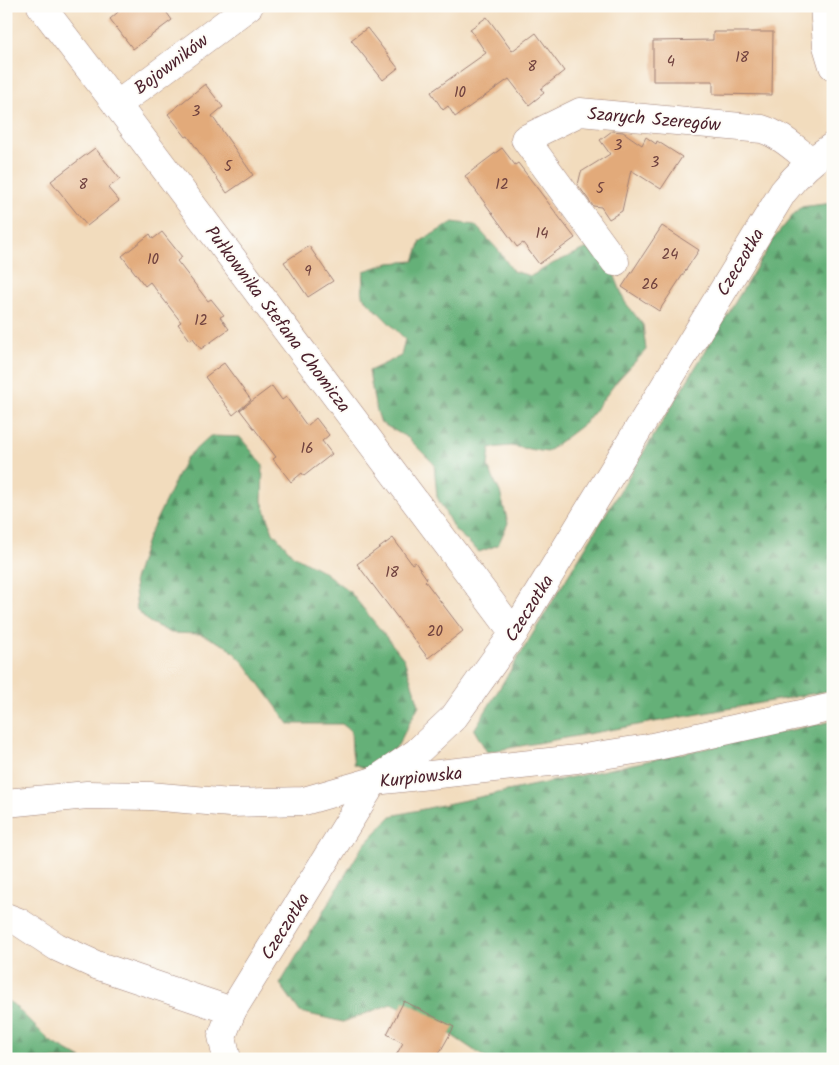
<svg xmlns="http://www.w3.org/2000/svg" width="839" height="1065" viewBox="0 0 839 1065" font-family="Kalam,sans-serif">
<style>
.forest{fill:url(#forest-firs);stroke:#586852}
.building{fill:#e2aa7a}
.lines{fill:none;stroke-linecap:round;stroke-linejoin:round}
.minor-casing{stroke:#9e7e74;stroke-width:29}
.minor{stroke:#fff;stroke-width:28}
.labels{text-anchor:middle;stroke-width:4;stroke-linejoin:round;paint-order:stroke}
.number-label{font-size:15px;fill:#70423f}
.street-label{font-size:18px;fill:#4a1f2b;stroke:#fdfcf7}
</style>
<defs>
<pattern id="forest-firs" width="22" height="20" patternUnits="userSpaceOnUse" patternTransform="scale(1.25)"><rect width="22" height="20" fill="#65b078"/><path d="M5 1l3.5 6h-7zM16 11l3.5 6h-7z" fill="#558f63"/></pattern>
</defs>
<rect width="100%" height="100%" fill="#fdfcf7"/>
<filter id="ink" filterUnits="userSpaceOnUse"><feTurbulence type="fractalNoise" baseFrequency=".02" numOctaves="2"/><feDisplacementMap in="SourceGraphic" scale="10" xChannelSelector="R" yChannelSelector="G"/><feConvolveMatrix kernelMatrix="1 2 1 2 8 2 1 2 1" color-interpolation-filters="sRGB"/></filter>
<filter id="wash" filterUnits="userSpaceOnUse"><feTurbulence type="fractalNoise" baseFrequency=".0096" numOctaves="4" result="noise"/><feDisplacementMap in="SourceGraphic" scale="20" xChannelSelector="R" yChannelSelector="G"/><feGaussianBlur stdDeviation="1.12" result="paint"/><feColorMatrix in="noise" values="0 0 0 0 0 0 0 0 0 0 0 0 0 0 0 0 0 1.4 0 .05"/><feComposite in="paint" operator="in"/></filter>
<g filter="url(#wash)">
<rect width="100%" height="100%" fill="#f2dcbd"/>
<!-- forest -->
<g class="forest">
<polygon points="833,203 833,690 487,752 474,730 775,237 800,207"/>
<polygon points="453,222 475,225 499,251 513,271 531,276 554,263 590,247 607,256 625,302 643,325 646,350 618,380 585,423 547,452 510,446 490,448 488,467 500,492 508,523 498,545 479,552 454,529 437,497 434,464 408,438 381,423 375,405 369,371 401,356 405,339 362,296 364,271 389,263 414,261 421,241"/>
<polygon points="210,436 240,437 263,465 262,501 273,532 293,555 324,572 350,592 404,659 419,705 397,747 367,769 354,764 352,751 351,731 342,724 289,724 245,664 228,647 201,634 171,633 149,622 137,610 134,580 148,537 186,458"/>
<polygon points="833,721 833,1059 487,1059 417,1012 391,1004 343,1022 300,1012 280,984 362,847 391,816"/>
<polygon points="6,1000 14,1005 50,1041 82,1059 6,1059"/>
</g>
<g id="blocks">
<!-- building -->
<g class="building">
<polygon points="125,6 162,6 172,20 133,49 110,19"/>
<polygon points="487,17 512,51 536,33 564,71 541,89 544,93 529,105 509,79 455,117 448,106 443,110 431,92 486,53 470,29"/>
<polygon points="367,28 398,68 383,80 351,40"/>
<polygon points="713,32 773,32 772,95 713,94 713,81 653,81 653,41 713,40"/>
<polygon points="205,84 223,107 212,116 253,175 227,193 188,136 186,137 168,114"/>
<polygon points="612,131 623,132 642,145 646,137 656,144 657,141 682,157 661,189 631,170 622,211 609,219 601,207 593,206 578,185 581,172 610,154 600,140"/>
<polygon points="95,148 120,179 108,188 119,201 87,226 51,181"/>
<polygon points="502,148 515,165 518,163 575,238 539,264 523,243 517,247 465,176"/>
<polygon points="662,226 699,250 659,311 622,287"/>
<polygon points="162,232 182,257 177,261 208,301 211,299 224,315 220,317 229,329 201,349 193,338 190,340 178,324 181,322 150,282 145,286 122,256 150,234 153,239"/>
<polygon points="309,246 333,281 308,297 284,262"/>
<polygon points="224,363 251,400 233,415 205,377"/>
<polygon points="272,386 282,400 286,397 307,426 316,418 329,435 322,441 332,454 304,476 302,473 291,482 273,459 276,457 240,410"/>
<polygon points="393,538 412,564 415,562 427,579 425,581 463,631 428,658 357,564"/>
<polygon points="404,1001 454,1027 436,1059 394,1059 403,1043 387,1034"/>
</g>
</g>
</g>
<g filter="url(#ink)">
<use href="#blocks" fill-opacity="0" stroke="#9e7e74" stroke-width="1"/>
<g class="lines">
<!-- minor casing -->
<g class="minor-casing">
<g id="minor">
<polyline points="41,6 117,105 514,633"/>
<polyline points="824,6 827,46 833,66"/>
<polyline points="117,105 249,6"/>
<path d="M615,262L525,139L580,112L762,129C781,135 795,149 811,161"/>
<polyline points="6,803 87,795 150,796 230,803 304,801 374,781 577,759 648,748 833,707"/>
<polyline points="6,917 19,922 57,947 96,965 232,1011"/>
<path d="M227,1059L222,1036L232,1011L374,781L417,752L454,717L514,633L783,192C798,173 813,159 833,146"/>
</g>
</g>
<!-- minor -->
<use href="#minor" class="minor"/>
</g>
</g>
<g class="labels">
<!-- number labels -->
<g class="number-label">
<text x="742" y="62">18</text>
<text x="671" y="66">4</text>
<text x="532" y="71">8</text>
<text x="460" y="97">10</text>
<text x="196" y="116">3</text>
<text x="618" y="150">3</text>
<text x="655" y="167">3</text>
<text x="228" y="171">5</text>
<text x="83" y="189">8</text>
<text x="502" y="189">12</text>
<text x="600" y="193">5</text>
<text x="542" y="238">14</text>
<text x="670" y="259">24</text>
<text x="153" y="264">10</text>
<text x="308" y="276">9</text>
<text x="650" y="289">26</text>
<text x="201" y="325">12</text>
<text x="307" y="453">16</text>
<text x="392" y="577">18</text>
<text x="435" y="636">20</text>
</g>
<!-- street labels -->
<g class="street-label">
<text transform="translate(171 64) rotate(-37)" y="6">Bojowników</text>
<text transform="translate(654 119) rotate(5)" y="6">Szarych Szeregów</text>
<text transform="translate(740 262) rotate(-59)" y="6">Czeczotka</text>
<text transform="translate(278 319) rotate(53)" y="6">Pułkownika Stefana Chomicza</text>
<text transform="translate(529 608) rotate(-58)" y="6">Czeczotka</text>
<text transform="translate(421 777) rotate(-6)" y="6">Kurpiowska</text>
<text transform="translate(285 926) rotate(-58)" y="6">Czeczotka</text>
</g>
</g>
<!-- margin -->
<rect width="839" height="1065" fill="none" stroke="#fdfcf7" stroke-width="25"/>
</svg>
